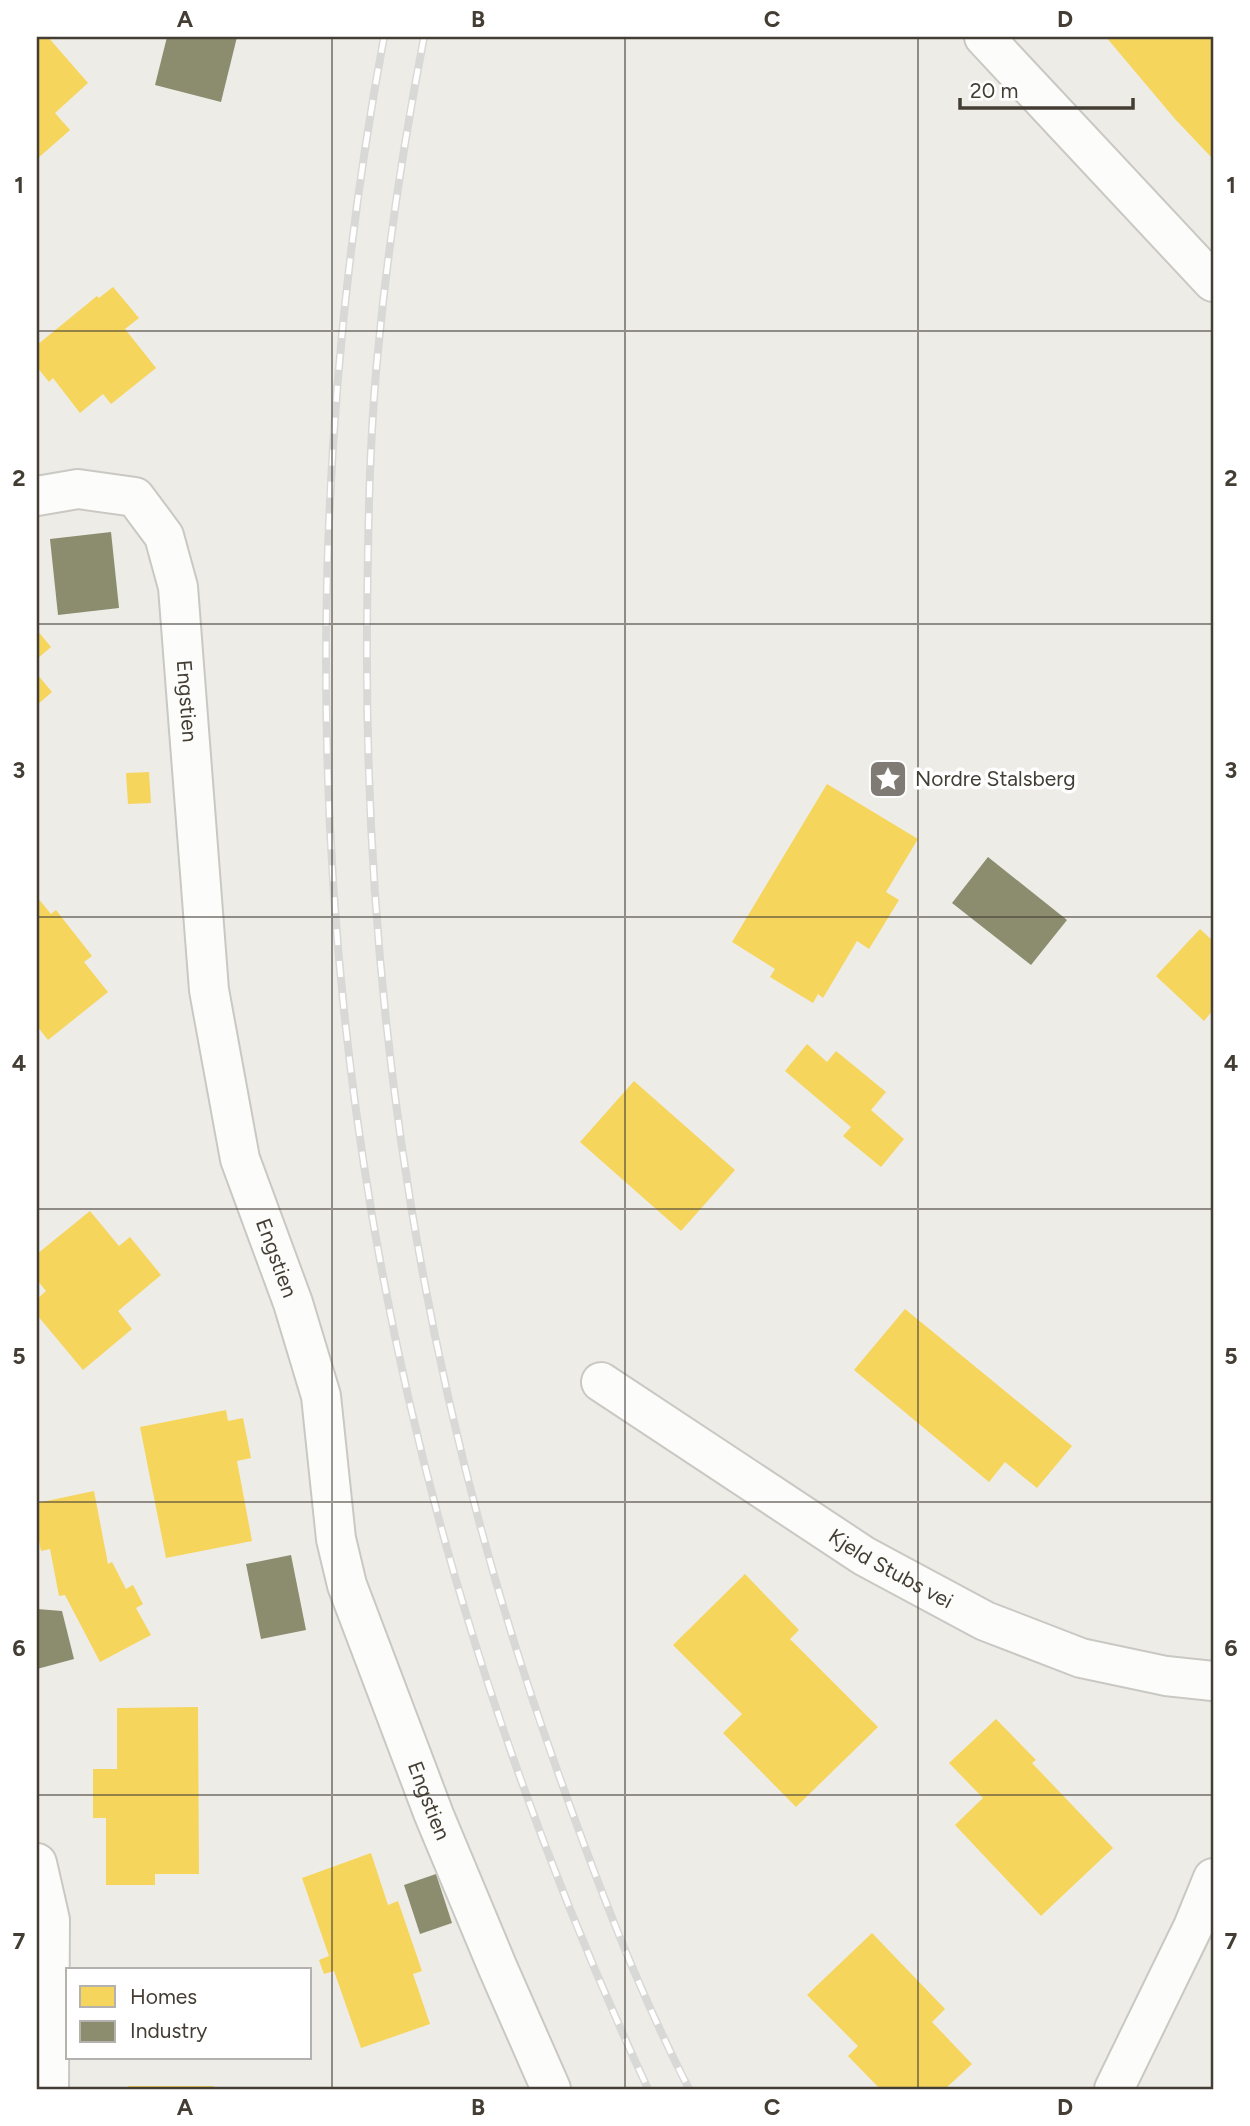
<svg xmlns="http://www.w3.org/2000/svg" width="1250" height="2126" viewBox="0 0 1250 2126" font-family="Figtree,sans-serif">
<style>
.homes{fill:#f6d55c}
.industry{fill:#8c8c6e}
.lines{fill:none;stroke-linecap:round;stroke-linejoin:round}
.minor-casing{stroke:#cac8c3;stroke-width:42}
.minor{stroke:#fcfcfb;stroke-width:38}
.rail-casing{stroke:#d8d8d7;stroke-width:8}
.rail{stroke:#fff;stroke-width:5;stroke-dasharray:16;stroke-linecap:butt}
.grid{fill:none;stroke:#433d34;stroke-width:2;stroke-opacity:0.55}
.labels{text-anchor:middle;stroke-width:7;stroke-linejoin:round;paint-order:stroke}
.street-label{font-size:21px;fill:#433d34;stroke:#fff}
.poi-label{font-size:21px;fill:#433d34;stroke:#fff;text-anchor:start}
.neatline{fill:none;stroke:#433d34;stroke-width:2.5}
.grid-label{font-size:23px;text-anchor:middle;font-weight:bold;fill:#433d34}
</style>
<rect width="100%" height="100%" fill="#eeece7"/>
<!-- homes -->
<g class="homes">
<polygon points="37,37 48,37 88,83 55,113 70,130 37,159"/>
<polygon points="1106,37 1213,37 1213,159 1175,119"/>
<polygon points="113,287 139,318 125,329 156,368 111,404 103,394 80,413 53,378 49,382 37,367 37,345 97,296 99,298"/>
<polygon points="37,630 51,647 37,659"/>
<polygon points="37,674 52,692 37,705"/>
<polygon points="149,772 151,803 128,804 126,773"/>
<polygon points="827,784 918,839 886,892 899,900 869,949 857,941 823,998 818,994 813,1003 770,977 775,969 732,942"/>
<polygon points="37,897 51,914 56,910 92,956 84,962 108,992 48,1040 37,1026"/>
<polygon points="1200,929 1213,941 1213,1010 1204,1021 1156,976"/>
<polygon points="807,1044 827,1062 836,1051 886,1092 871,1110 904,1139 881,1167 843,1136 851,1127 785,1071"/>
<polygon points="634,1081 735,1170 681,1231 580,1142"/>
<polygon points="90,1211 119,1246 130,1237 161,1275 118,1311 132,1329 83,1370 37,1315 37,1299 46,1291 37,1280 37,1254"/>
<polygon points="905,1309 1072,1446 1037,1488 1005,1462 989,1482 854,1370"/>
<polygon points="226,1410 228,1421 243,1418 251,1458 237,1461 252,1541 166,1558 140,1427"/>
<polygon points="94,1491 108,1564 112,1562 126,1589 133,1585 143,1604 136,1608 151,1635 100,1662 65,1595 59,1596 50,1549 41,1551 37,1531 37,1503"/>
<polygon points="745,1574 799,1630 790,1639 878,1727 796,1807 723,1733 742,1714 673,1645"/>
<polygon points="198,1707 199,1874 155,1874 155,1885 106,1885 106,1818 93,1818 93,1769 117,1769 117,1708"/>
<polygon points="996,1719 1036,1760 1032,1763 1113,1848 1041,1916 955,1825 983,1798 949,1763"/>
<polygon points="371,1853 388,1905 398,1901 422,1971 413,1974 430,2024 361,2048 334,1971 324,1974 319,1960 329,1956 302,1878"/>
<polygon points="872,1933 945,2009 932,2022 972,2064 945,2089 880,2089 848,2056 858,2046 807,1995"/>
<rect x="128" y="2086" width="86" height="3"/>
</g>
<!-- industry -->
<g class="industry">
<polygon points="167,37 237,37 221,102 155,85"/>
<polygon points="111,532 119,608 58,615 50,539"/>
<polygon points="988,857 1067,920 1031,965 952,903"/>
<polygon points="291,1555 306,1630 261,1639 246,1564"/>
<polygon points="37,1609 62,1611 74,1659 37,1669"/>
<polygon points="436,1874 452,1923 420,1934 404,1885"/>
</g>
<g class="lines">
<!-- minor casing -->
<g class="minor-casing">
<g id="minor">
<polyline points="984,37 1213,282"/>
<path id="s1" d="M37,496L78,489L135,497L164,536L178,587L209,990L240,1159L293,1303L321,1396L336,1539L347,1585L434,1815L497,1966L551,2089"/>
<path id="s2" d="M601,1382L864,1556L985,1621L1081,1658L1166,1676L1213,1681"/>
<polyline points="37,1863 50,1920 49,2089"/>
<polyline points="1114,2089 1193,1927 1213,1878"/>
</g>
</g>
<!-- minor -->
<use href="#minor" class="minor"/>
<!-- rail casing -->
<g class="rail-casing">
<g id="rail">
<path d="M384,37C312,424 306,826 372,1215C423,1517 519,1811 648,2089"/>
<path d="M424,37C404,141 388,245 378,351C369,442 368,534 367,625C364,1016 424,1399 556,1767C595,1877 636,1986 689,2089"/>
</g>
</g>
<!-- rail -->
<use href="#rail" class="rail"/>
</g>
<!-- grid -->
<path class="grid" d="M332,37V2089M625,37V2089M918,37V2089M37,331H1213M37,624H1213M37,917H1213M37,1209H1213M37,1502H1213M37,1795H1213"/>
<!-- icons -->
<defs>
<g id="sight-square" transform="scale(2.0125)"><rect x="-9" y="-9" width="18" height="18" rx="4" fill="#7f7a73" stroke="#fff"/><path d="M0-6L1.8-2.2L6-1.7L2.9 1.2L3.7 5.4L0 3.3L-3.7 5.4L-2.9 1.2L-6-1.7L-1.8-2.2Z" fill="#fff"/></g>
</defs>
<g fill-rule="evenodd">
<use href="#sight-square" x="888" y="779"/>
</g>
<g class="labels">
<!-- street labels -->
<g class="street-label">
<text dy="7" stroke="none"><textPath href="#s1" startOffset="315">Engstien</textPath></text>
<text dy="7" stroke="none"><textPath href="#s1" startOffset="882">Engstien</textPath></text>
<text dy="7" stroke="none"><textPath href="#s2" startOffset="345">Kjeld Stubs vei</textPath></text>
<text dy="7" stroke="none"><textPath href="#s1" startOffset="1449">Engstien</textPath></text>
</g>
<!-- poi labels -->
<g class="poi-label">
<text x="915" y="786">Nordre Stalsberg</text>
</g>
</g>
<!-- border -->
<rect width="1250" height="2126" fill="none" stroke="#ffffff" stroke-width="77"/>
<!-- legend -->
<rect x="66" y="1968" width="245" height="91" fill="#ffffff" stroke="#b4b1ae" stroke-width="2"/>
<rect x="80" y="1986" width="35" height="21" fill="#f6d55c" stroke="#b4b1ae" stroke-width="2"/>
<text x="130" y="2004" font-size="21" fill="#433d34">Homes</text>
<rect x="80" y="2021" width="35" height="21" fill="#8c8c6e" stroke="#b4b1ae" stroke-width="2"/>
<text x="130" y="2038" font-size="21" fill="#433d34">Industry</text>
<!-- scale -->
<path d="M960 98v10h173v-10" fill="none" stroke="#433d34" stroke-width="3.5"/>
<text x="970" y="98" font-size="21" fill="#433d34" stroke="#ffffff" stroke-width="5" paint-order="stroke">20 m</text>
<rect x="38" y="38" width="1174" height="2050" class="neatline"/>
<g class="grid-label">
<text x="185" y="27">A</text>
<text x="478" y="27">B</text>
<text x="772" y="27">C</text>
<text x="1065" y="27">D</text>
<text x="19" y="193">1</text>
<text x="1231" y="193">1</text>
<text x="19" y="486">2</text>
<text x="1231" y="486">2</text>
<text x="19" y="778">3</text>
<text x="1231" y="778">3</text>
<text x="19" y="1071">4</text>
<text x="1231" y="1071">4</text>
<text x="19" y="1364">5</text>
<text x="1231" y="1364">5</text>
<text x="19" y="1656">6</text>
<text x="1231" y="1656">6</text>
<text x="19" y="1949">7</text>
<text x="1231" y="1949">7</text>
<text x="185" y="2115">A</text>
<text x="478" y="2115">B</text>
<text x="772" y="2115">C</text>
<text x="1065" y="2115">D</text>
</g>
</svg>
